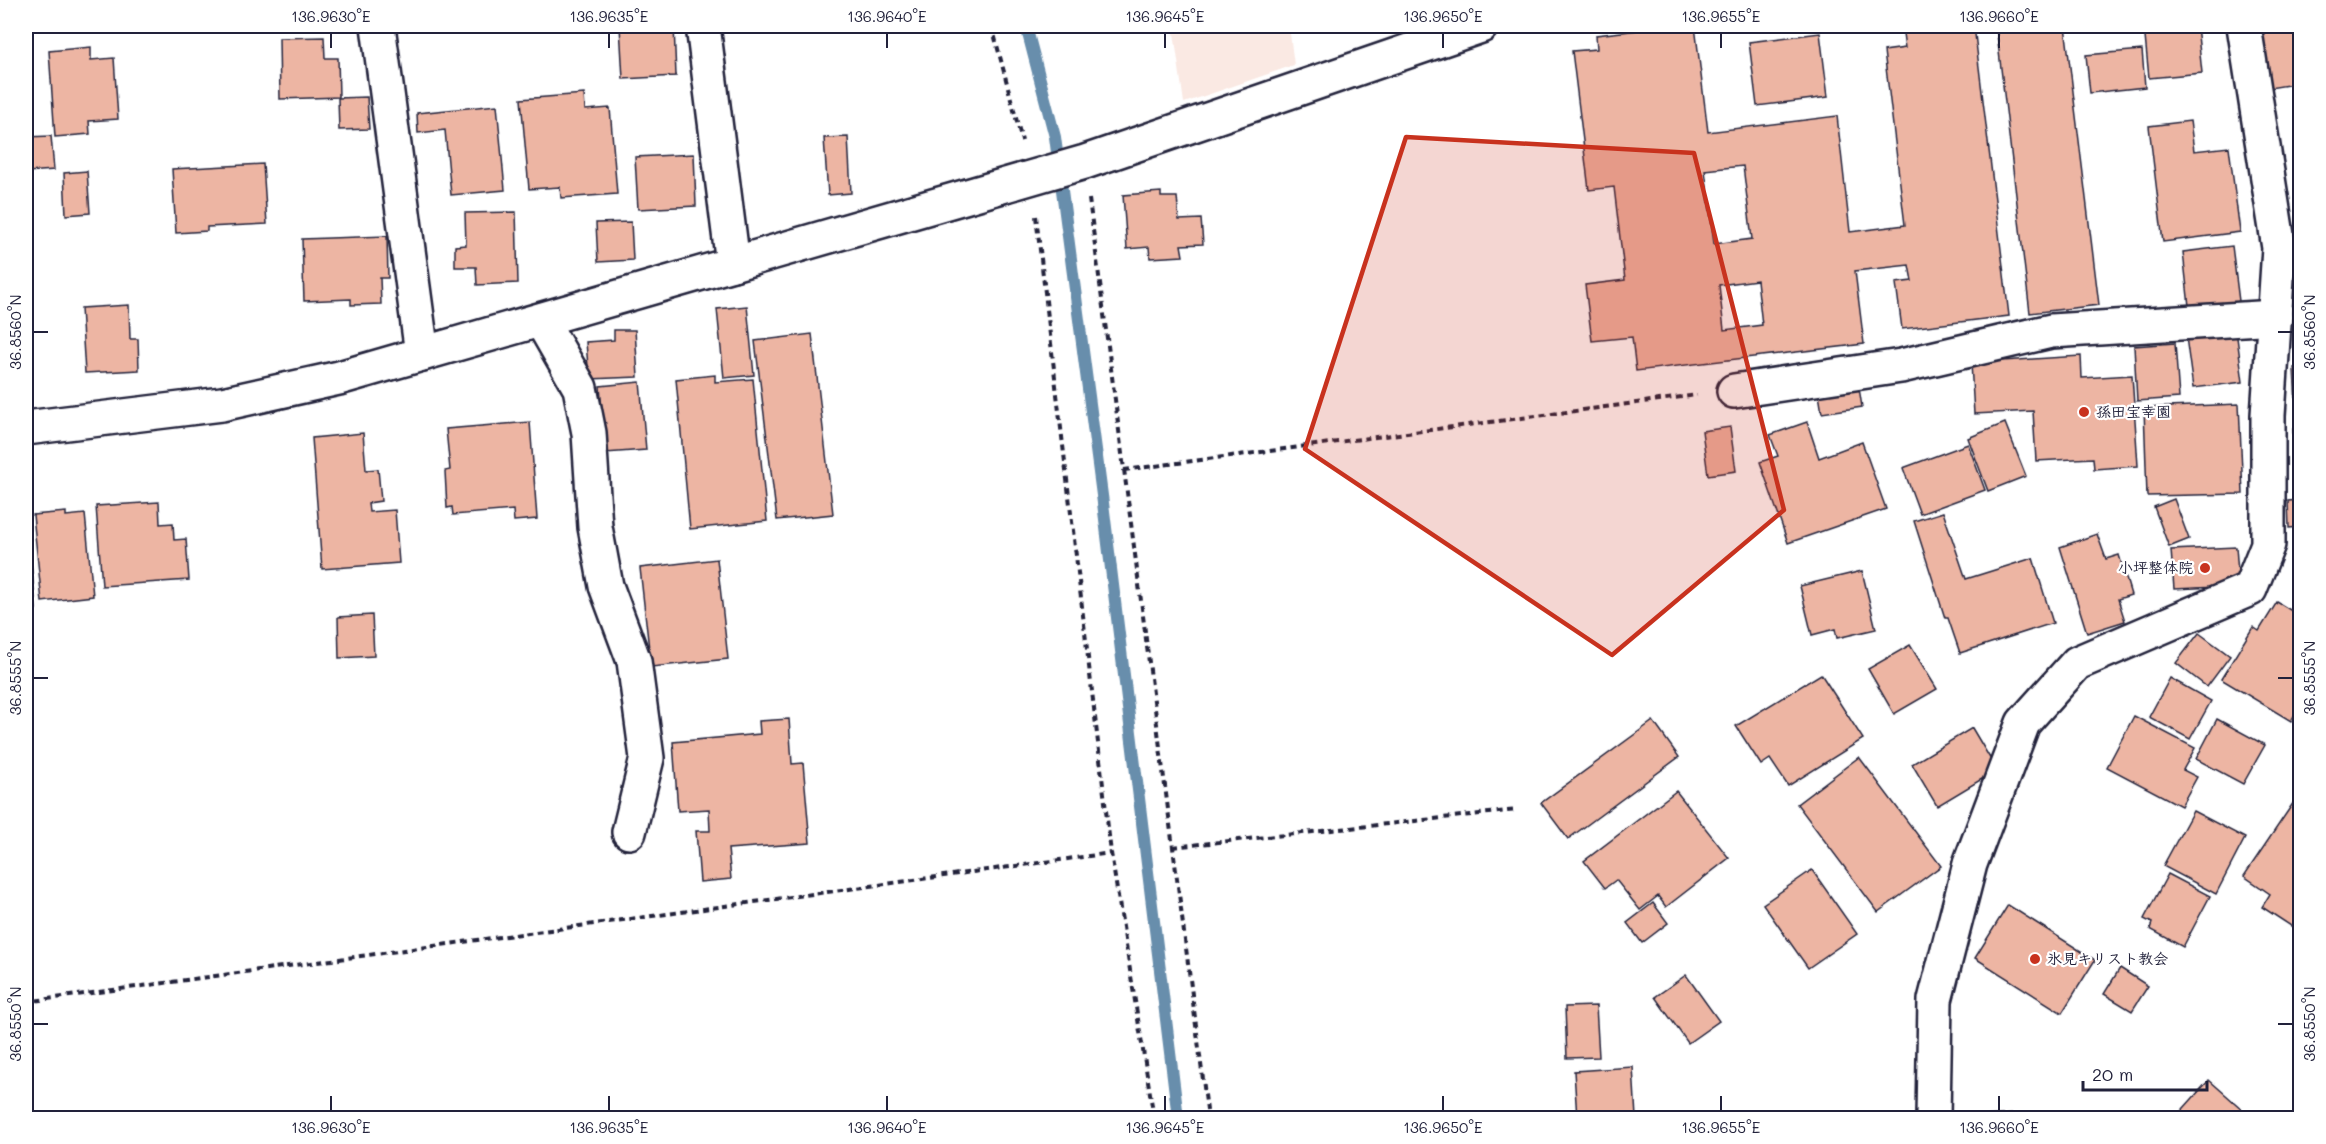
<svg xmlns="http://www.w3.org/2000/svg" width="2326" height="1144" viewBox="0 0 2326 1144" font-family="Mali,'Klee One',sans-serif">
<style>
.built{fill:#fae9e3}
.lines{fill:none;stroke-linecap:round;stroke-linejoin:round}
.stream{stroke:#688eac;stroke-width:12}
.building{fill:#edb5a3;stroke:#22223b;stroke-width:1.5;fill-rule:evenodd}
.minor-casing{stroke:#22223b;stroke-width:38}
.tertiary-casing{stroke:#22223b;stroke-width:38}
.path{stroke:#22223b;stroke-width:4;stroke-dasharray:6 4.5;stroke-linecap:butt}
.minor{stroke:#fff;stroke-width:33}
.tertiary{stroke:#fff;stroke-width:33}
.marked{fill:#c8321e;fill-opacity:0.2;stroke:#c8321e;stroke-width:4.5;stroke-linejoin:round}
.ticks{fill:none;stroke:#22223b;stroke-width:2}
.poi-dot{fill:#c8321e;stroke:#fff;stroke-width:2}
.labels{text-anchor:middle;stroke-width:4.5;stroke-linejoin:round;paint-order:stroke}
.poi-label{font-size:15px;font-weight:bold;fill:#22223b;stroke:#fff;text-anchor:start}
.neatline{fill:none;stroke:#22223b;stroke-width:2}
.ticks-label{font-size:15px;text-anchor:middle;fill:#22223b}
</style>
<rect width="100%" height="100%" fill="#fff"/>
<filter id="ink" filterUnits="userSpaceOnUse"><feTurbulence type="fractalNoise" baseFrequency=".0167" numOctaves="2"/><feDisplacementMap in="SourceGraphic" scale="12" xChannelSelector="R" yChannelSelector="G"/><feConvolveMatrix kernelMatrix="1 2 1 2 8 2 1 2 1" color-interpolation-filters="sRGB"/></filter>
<g filter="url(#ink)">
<!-- built -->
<polygon class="built" points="1173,26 1289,26 1294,65 1184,103"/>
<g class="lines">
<!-- stream -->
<polyline class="stream" points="1026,26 1055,137 1103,503 1178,1118"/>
</g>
<!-- building -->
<g class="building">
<polygon points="620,26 674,26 676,76 623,79"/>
<path d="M1674,26H1695L1708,132L1837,116L1850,232L1905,225L1884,51L1905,48L1902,26H1974L2009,316L1902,329L1896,283L1912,281L1909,265L1855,271L1864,344L1636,371L1632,337L1592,341L1585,285L1625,280L1614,187L1589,190L1572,51L1597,49L1596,35ZM1743,166L1752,239L1714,244L1705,170ZM1757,280L1762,325L1724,330L1719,285Z"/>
<polygon points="1996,26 2065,26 2099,305 2030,313"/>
<polygon points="2144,26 2197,26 2202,73 2149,78"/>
<polygon points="2300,27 2300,83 2270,88 2261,33"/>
<polygon points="1820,33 1828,97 1757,106 1749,42"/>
<polygon points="324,37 325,58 338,58 339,97 280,99 279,38"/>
<polygon points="91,47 91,60 114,58 118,119 89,121 90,134 55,137 49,51"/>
<polygon points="2142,50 2145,87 2090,93 2086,55"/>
<polygon points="584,94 585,110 610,108 617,194 561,198 560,187 529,189 521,99"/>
<polygon points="367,97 369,129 339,130 338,98"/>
<polygon points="497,105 505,190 451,195 445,130 418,133 417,113"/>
<polygon points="2190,121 2194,151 2229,147 2240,232 2163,242 2149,126"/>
<polygon points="51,136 54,170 27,172 26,137"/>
<polygon points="848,137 851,193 828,195 824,138"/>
<polygon points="694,154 696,206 638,209 635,157"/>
<polygon points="263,164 267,224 207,227 207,231 176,233 172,169"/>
<polygon points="87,171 90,213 66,215 64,173"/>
<polygon points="1161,192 1161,197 1177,197 1179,220 1201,219 1203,244 1181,245 1183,256 1150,258 1149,247 1127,249 1123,195"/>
<polygon points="516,212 518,283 477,285 476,267 455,267 455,246 466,245 465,213"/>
<polygon points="631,222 633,260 598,262 596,223"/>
<polygon points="387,236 388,278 380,278 381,304 351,305 351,299 304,301 302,239"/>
<polygon points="2232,246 2240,309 2190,315 2183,252"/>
<polygon points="129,305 130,339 138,339 139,370 85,373 81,308"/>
<polygon points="747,306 754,375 724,378 717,309"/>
<polygon points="26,323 27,323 30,359 26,359"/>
<polygon points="614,330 635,330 638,377 589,379 586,342 614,340"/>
<polygon points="2236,330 2243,382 2193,388 2186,337"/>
<polygon points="812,334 833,514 777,520 755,341"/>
<polygon points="2175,343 2179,398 2137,401 2134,346"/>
<polygon points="2081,356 2082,378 2132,375 2138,466 2094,469 2093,458 2036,461 2033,411 1974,414 1971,363"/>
<polygon points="2300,367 2300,424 2297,424 2294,368"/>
<polygon points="715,375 715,382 753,379 767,521 690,529 676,379"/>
<polygon points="1857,375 1862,407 1822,413 1817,382"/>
<polygon points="640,382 646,450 605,453 600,386"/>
<polygon points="2239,404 2243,494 2147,496 2144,408"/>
<polygon points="530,422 537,519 514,521 513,510 453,515 452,507 447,508 445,471 450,470 446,429"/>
<polygon points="1807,422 1819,458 1862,442 1886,509 1788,543 1760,462 1778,456 1770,435"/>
<polygon points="2005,423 2026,476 1988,491 1968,438"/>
<polygon points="1730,427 1736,471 1708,475 1702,431"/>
<polygon points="2293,429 2300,429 2300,462 2295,462"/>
<polygon points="363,433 366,470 378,469 381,501 368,503 369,512 395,510 399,563 322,569 312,438"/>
<polygon points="1968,444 1985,490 1920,514 1903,468"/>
<polygon points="2174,499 2189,539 2169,547 2154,507"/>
<polygon points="2300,500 2300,527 2289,528 2288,501"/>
<polygon points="159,502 160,524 173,523 174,540 186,539 189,580 102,586 96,506"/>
<polygon points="66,512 66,516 85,514 93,596 42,602 33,515"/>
<polygon points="1943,512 1966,579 2033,558 2053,623 1960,653 1948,618 1945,618 1914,521"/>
<polygon points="26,516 36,609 26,610"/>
<polygon points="2097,534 2106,559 2119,555 2131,595 2118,599 2125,621 2087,633 2060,547"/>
<polygon points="2236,547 2239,586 2174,589 2171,550"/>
<polygon points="717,559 728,659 651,667 640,568"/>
<polygon points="1862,571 1876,629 1837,638 1835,629 1812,635 1800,586"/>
<polygon points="2277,602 2300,616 2300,705 2291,721 2221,679 2253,627 2259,631"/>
<polygon points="372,615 374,656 339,658 338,617"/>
<polygon points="2199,633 2230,656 2207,687 2176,663"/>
<polygon points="1910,645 1937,689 1894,714 1868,669"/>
<polygon points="1821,674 1863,739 1788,786 1770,759 1761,765 1736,726"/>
<polygon points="2170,678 2211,701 2190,739 2149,717"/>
<polygon points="2134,716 2195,748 2183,770 2197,777 2181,806 2107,767"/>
<polygon points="789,719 792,764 803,763 810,843 728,849 731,879 700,882 696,831 710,831 709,809 678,811 673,742 760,734 759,721"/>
<polygon points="2217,719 2265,745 2243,784 2196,759"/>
<polygon points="1653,721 1679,757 1568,839 1541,803"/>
<polygon points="1972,728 1997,770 1937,806 1912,764"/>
<polygon points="1859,757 1941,866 1878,912 1797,804"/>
<polygon points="1676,791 1729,858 1666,907 1658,896 1640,910 1616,880 1605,888 1584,861"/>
<polygon points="2300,793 2300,919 2294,928 2262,907 2270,894 2244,876"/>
<polygon points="2193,811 2245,838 2216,894 2163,866"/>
<polygon points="1812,870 1857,934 1808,968 1763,904"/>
<polygon points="2168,874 2210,896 2183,947 2150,929 2152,923 2144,919"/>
<polygon points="1653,903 1668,923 1642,943 1627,923"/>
<polygon points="2008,905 2095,960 2062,1013 1975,958"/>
<polygon points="2120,968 2148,986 2132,1011 2104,994"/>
<polygon points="1686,975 1719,1021 1688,1043 1655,997"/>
<polygon points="1596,1006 1599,1057 1567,1058 1565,1007"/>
<polygon points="1633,1067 1636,1118 1577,1118 1574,1071"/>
<polygon points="2209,1080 2252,1118 2175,1118"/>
<polygon points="2070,1111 2070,1118 1966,1118 1966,1117"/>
</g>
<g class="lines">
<!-- minor casing -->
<g class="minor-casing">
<g id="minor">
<polyline points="378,26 422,354"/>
<polyline points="703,26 733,264"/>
<polyline points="541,320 580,388 589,433 595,527 606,586 634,661 647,758 629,832"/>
<polyline points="1734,391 1901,366 2051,331 2275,317"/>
<polyline points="1933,1118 1935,1000 1970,864 2023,723 2077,663 2250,589 2268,544 2268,415 2279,248 2244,26"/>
</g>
</g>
<!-- tertiary casing -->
<g class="tertiary-casing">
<polyline id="tertiary" points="26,428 222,404 339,378 1085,162 1481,26"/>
</g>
<!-- path -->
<g class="path">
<polyline points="992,26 1022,141"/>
<polyline points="1089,199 1208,1118"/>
<polyline points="1036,216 1111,853 1154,1118"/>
<polyline points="1124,470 1697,395"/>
<polyline points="1173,847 1517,810"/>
<polyline points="26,1002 1111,853"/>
</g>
<!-- minor -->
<use href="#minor" class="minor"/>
<!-- tertiary -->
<use href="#tertiary" class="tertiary"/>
</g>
</g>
<!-- marked area -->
<path class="marked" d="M1406,137L1694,153L1784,510L1612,655L1305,449Z"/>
<!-- ticks -->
<path class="ticks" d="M331,33V48M609,33V48M887,33V48M1165,33V48M1443,33V48M1721,33V48M1999,33V48M33,332H48M2278,332H2293M33,678H48M2278,678H2293M33,1024H48M2278,1024H2293M331,1096V1111M609,1096V1111M887,1096V1111M1165,1096V1111M1443,1096V1111M1721,1096V1111M1999,1096V1111"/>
<!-- markers -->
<g class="poi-dot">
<circle cx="2084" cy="412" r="6"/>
<circle cx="2205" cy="568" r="6"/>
<circle cx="2035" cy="959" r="6"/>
</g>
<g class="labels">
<!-- poi labels -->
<g class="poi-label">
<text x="2096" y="417">孫田宝幸園</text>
<text x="2193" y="573" text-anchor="end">小坪整体院</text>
<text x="2047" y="964">氷見キリスト教会</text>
</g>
</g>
<!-- margin -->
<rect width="2326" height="1144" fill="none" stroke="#fff" stroke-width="66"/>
<!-- scale -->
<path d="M2083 1081v9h124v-9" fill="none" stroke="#22223b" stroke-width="3"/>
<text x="2092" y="1081" font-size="18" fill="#22223b" stroke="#ffffff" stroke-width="4.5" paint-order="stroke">20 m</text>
<rect x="33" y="33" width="2260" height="1078" class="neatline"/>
<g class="ticks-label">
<text x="331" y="22">136.9630°E</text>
<text x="609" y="22">136.9635°E</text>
<text x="887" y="22">136.9640°E</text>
<text x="1165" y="22">136.9645°E</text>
<text x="1443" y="22">136.9650°E</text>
<text x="1721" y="22">136.9655°E</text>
<text x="1999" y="22">136.9660°E</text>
<text transform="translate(16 332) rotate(-90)" y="5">36.8560°N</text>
<text transform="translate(2310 332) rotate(-90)" y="5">36.8560°N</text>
<text transform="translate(16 678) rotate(-90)" y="5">36.8555°N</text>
<text transform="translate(2310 678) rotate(-90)" y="5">36.8555°N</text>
<text transform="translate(16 1024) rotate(-90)" y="5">36.8550°N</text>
<text transform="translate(2310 1024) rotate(-90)" y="5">36.8550°N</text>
<text x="331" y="1133">136.9630°E</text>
<text x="609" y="1133">136.9635°E</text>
<text x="887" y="1133">136.9640°E</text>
<text x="1165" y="1133">136.9645°E</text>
<text x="1443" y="1133">136.9650°E</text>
<text x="1721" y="1133">136.9655°E</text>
<text x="1999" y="1133">136.9660°E</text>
</g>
</svg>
